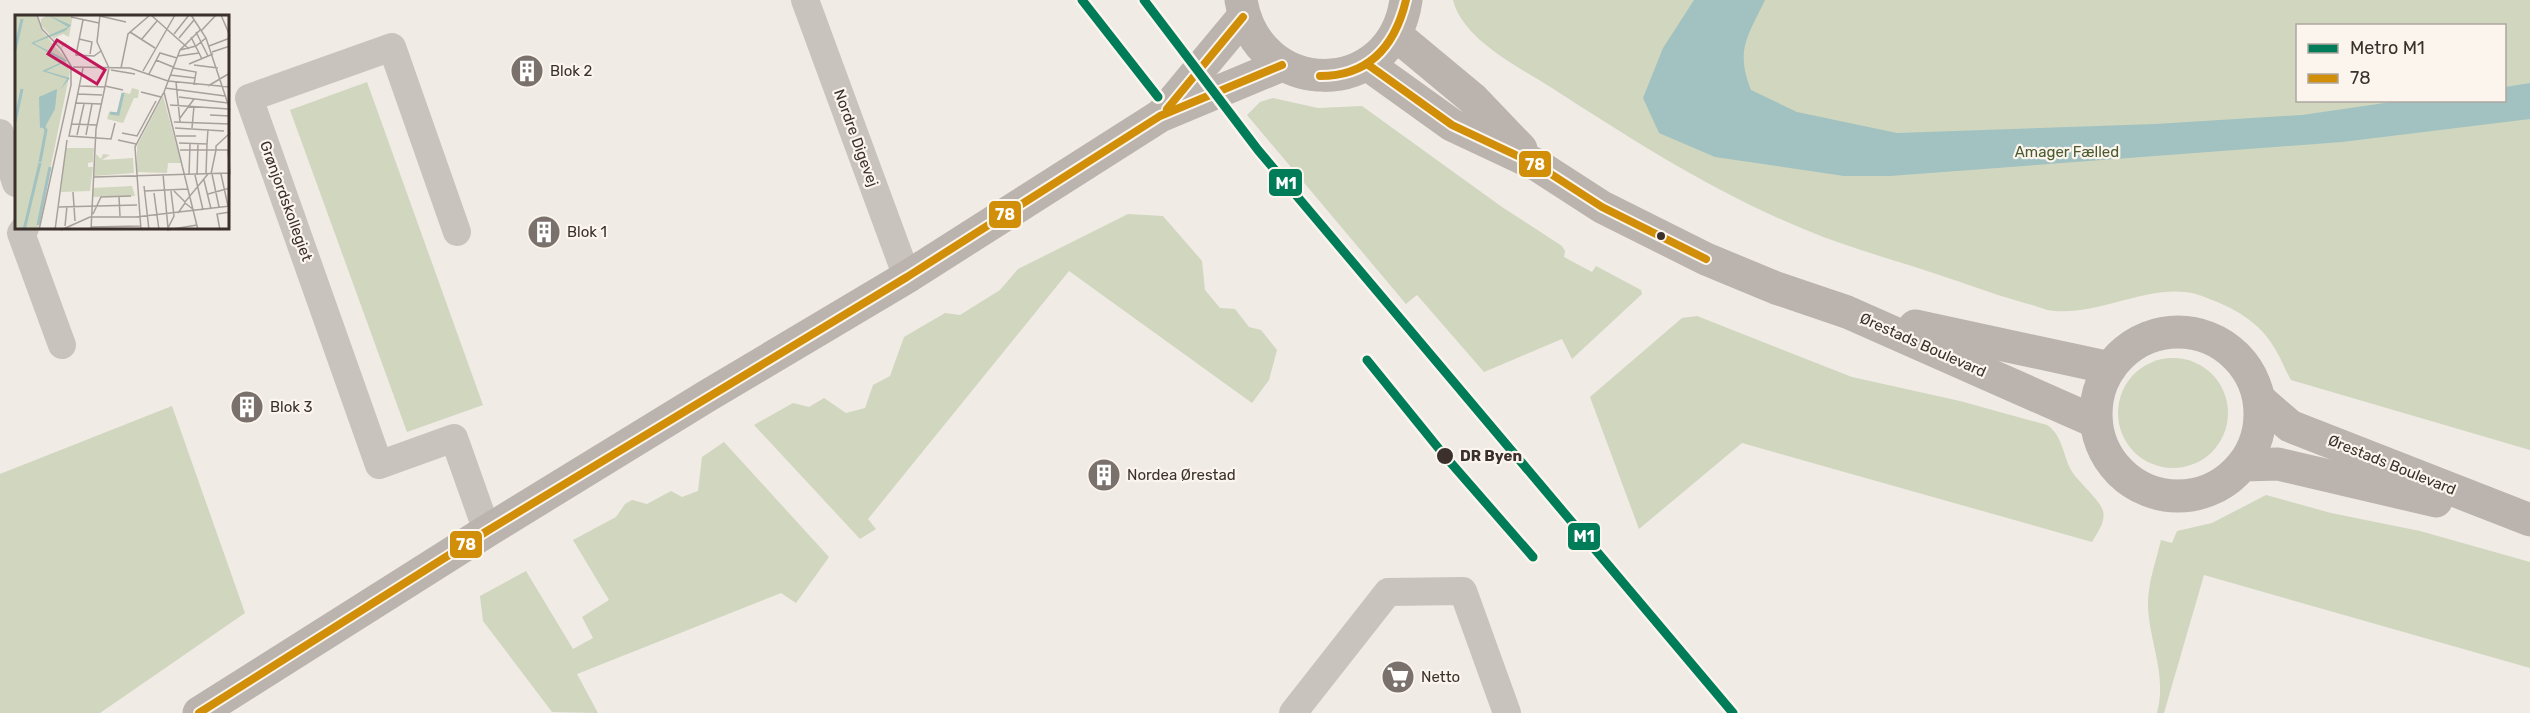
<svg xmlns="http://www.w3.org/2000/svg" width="2530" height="713" viewBox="0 0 2530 713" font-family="Rubik,sans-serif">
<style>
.green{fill:#d1d6bf;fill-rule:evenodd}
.water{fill:#a1c2c1}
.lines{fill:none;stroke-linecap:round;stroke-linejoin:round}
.street{stroke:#c9c3be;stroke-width:28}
.secondary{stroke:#bab3ae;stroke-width:33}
.bus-1-casing{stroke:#fbf5ee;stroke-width:12}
.bus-1{stroke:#d18e09;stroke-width:8}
.metro-1-casing{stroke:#fbf5ee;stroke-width:14}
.metro-1{stroke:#007d58;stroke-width:9}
.bus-dot{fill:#3b302b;stroke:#fbf5ee;stroke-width:2}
.labels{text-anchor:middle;stroke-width:4.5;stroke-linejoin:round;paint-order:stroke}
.poi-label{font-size:15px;fill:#3b302b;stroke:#fbf5ee;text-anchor:start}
.street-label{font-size:15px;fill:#3b302b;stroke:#fbf5ee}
.park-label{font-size:15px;fill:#4a5a2e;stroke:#fbf5ee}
.stop-label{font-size:15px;font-weight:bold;fill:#3b302b;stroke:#fbf5ee;text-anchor:start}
.inset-river{fill:none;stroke:#a1c2c1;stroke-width:3}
.inset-road{fill:none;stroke:#a8a09b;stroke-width:1.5}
.view{fill:#c2185b;fill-opacity:0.15;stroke:#c2185b;stroke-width:3}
.inset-edge{fill:none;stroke:#3b302b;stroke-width:3}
.line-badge{stroke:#fbf5ee;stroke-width:2}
.badge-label{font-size:16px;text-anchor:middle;font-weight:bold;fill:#fff}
</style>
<rect width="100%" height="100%" fill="#f0ebe5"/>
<!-- green -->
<g class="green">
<path d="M1453,0H2530V450L2291,380C2286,372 2283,363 2278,354C2261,321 2233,307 2199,295C2155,281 2102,315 2055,311C2048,311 2039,307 2032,305C2001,297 1970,285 1939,275C1895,260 1849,248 1806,230C1715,193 1634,141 1552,88C1519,67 1463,40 1453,0ZM2298,26H2504V100H2298Z"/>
<polygon points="367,82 483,405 407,432 290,110"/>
<polygon points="1273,98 1318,108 1362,106 1502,207 1562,246 1565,251 1564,257 1592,272 1596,266 1641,290 1642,294 1572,359 1562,339 1484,372 1417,295 1406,304 1247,115 1260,102"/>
<polygon points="1128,214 1163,216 1202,261 1205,290 1220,308 1235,309 1249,327 1261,330 1277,350 1269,380 1252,403 1069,271 868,519 876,529 860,539 754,425 793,403 809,407 824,398 846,413 865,408 873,385 890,376 904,337 945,313 960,315 1000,290 1018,269"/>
<path d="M1697,316L1852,377L1960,401L2047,425C2062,434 2063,455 2071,470C2078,482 2101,501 2103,511C2106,522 2097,533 2092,542L1742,443L1639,529L1590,397L1682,318Z"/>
<circle cx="2173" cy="413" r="55"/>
<polygon points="172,406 245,613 100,713 0,713 0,474"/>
<polygon points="724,442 829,557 796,603 781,593 577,674 598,713 552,712 483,621 480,596 526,571 573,649 593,638 582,617 609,600 573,540 616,517 625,504 632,500 647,504 671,491 682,497 698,491 702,457"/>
<path d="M2266,495L2331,513L2420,531L2530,562V668L2204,575L2164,713H2157C2167,676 2150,644 2148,608C2147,585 2156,562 2161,540L2172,543L2177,531L2212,523Z"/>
</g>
<!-- water -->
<path class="water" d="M1694,0H1765C1748,36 1735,50 1751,90L1797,112L1897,133L2155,124L2302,115L2405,100H2504L2505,87L2530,83V119L2342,142L1890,176H1844L1715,157L1659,133L1643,98L1663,48Z"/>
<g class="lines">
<!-- street -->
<g class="street">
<polyline points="805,0 907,277"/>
<polyline points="0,133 16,183"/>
<polyline points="25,228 21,233 62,345"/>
<polyline points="457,232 392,47 249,98 379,465 454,438 487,531"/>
<polyline points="1293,713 1388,592 1463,591 1507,713"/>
</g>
<!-- secondary -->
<g class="secondary">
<path d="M1241,0C1257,100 1392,101 1406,0"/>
<polyline points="1396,35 1473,99 1521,149"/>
<polyline points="1367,64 1452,125 1537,165 1602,207 1706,259 1776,288 1847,312 2096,422"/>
<polyline points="1164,112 1243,17"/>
<polyline points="1915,326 2110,368"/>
<circle cx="2178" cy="414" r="82"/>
<polyline points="2260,400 2290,426 2530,520"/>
<polyline points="2244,465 2278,464 2436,501"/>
<polyline points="199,713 487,531 707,396 907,277 1160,116 1282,65"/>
</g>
<!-- bus-1 casing -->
<g class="bus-1-casing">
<g id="bus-1">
<polyline points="1367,64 1452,125 1537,165 1602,207 1706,259"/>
<path d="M1320,76C1369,76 1395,46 1406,0"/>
<polyline points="1167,109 1243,17"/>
<polyline points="199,713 487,531 907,277 1160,116 1282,65"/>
</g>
</g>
<!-- bus-1 -->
<use href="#bus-1" class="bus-1"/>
<!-- metro-1 casing -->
<g class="metro-1-casing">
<g id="metro-1">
<polyline points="1082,0 1158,97"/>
<polyline points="1144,0 1258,150 1733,713"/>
<polyline points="1367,360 1444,455 1533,557"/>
</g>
</g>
<!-- metro-1 -->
<use href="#metro-1" class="metro-1"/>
</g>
<!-- icons -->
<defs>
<g id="building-disc" transform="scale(1.725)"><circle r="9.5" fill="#7a716c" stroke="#fbf5ee"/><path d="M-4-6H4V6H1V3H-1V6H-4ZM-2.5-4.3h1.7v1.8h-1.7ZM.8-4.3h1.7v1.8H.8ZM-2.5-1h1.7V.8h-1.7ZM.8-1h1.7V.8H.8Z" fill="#fff"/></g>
<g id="supermarket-disc" transform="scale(1.725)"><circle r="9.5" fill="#7a716c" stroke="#fbf5ee"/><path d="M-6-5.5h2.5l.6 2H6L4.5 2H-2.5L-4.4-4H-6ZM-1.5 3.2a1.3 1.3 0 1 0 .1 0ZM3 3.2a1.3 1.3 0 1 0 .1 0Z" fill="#fff"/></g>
</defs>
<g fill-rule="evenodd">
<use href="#building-disc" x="527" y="71"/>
<use href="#building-disc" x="544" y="232"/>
<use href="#building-disc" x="247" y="407"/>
<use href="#building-disc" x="1104" y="475"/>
<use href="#supermarket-disc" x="1398" y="677"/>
</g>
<!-- markers -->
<g class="bus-dot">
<circle cx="1661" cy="236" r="5"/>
<circle cx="1445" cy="456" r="9"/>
</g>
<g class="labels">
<!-- poi labels -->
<g class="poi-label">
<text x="550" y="76">Blok 2</text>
<text x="567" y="237">Blok 1</text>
<text x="270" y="412">Blok 3</text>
<text x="1127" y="480">Nordea Ørestad</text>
<text x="1421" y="682">Netto</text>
</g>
<!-- street labels -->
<g class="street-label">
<text transform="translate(856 138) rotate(70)" y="5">Nordre Digevej</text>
<text transform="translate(286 201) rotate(70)" y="5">Grønjordskollegiet</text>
<text transform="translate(1923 345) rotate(24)" y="5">Ørestads Boulevard</text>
<text transform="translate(2392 465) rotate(22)" y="5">Ørestads Boulevard</text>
</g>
<!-- park labels -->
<g class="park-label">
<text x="2067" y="157">Amager Fælled</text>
</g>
<!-- stop labels -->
<g class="stop-label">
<text x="1460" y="461">DR Byen</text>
</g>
</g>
<!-- overview -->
<g transform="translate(15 15)">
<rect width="214" height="214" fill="#f0ebe5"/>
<path d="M0,0H21L28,17L50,43L55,57L23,214H0ZM33,0H58L54,22L48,19L39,23L46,31L53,26L47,33L26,10V4ZM117,73L124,75L123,83H119L108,108L92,104L94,97L103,98L108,77L115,79ZM148,81L166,148H153L152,158L122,157V131ZM51,133H79L78,147L73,148V152H78L75,176L46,177ZM81,139L86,144L88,139L95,140L87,145L118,143L119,158L79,161ZM117,171L120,181L78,182V173Z" fill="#d1d6bf"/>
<path d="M33,0L56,10L50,16L19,28L22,30L48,43L52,46L31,56L55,63L45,75L52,64L27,56L49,46L16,28L53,12ZM42,74L40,94L30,112L25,113L24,82Z" fill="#a1c2c1"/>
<path class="inset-river" d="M0,35L7,4M95,98L103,99L108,78M0,107L7,74M25,147L31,115L28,110M23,210L35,152M9,215L25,148"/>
<path class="inset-road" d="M22,0L27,14L46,34L56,51M85,0L82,27L94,53M136,0L174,34M176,0L191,23L215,95M206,0L215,21M85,1L111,7M56,2L84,8M68,5L61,40L79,41L86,36M186,16L201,0M115,17L140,33M181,17L193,41M159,19L174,0M176,22L187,44M164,23L179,5M64,24L77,27L75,39M126,25L142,6M194,31L215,23M165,35L181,31L191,23M197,37L215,31M163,41L184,38M141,45L158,52M174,49L198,39M179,50L203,53M58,52L115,53L153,66L215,72M68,53L54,121L96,124L100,108M106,53L113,19L135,0M158,53L181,57L179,70M96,55L120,59M128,56L160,0M134,59L145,38L162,43M155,60L180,63M161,67L165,107M65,71L90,72M90,71L108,75M193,71L215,58M150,73L210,81M126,77L146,82M149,77L183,215M62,79L87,80M164,82L213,88M60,88L86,89M155,90L214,94M195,100L215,101M165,103L179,84M159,107L215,109M56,109L82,110M160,113L209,116M177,113L179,91M107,118L122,121L141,86M215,118L201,131V135H215M62,120L69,89M71,120L77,89M161,121H181M103,125L121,129M164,128L192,129L193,114M165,135H201L196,159M213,135L215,159M148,159L153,213M191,159L192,129M197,159L204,192M206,159L213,191M174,160L175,129M180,160L188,195M182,160L183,129M79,162L215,158M189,165L196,194M129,171L134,215M130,176L173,174M159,176L170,187L193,159M58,177L60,206M139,178L144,215M193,179L215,173M104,182L105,201M44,192L122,190M163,198L170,188L179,195M78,199L86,182L116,181M50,211L52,191M76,212L125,211M153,213L159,201L156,176M24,215L56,70V51L57,55M40,215L52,125M46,215L75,202H121L215,191M76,215L81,114L94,53M126,215L120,132L149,77L165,35L186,14M152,215L182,210M205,215L202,199L215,197"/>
<path class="view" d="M42,25L90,55L82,69L33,39Z"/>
<rect width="214" height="214" class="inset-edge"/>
</g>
<g class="line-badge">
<rect x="1518" y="150" width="34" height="28" rx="6" fill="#d18e09"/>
<rect x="1268" y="168" width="35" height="29" rx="6" fill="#007d58"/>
<rect x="988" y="200" width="34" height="29" rx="6" fill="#d18e09"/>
<rect x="1567" y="522" width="34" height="29" rx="6" fill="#007d58"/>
<rect x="449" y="530" width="34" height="29" rx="6" fill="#d18e09"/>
</g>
<g class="badge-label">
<text x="1535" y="170">78</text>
<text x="1286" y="189">M1</text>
<text x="1005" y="220">78</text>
<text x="1584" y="542">M1</text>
<text x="466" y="550">78</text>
</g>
<!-- legend -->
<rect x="2296" y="24" width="210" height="78" fill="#fbf5ee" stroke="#aea6a0" stroke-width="1.5"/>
<rect x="2308" y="44" width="30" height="9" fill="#007d58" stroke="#aea6a0" stroke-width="1.5"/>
<text x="2350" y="54" font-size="18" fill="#3b302b">Metro M1</text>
<rect x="2308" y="74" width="30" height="9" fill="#d18e09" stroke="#aea6a0" stroke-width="1.5"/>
<text x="2350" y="84" font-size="18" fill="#3b302b">78</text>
</svg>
